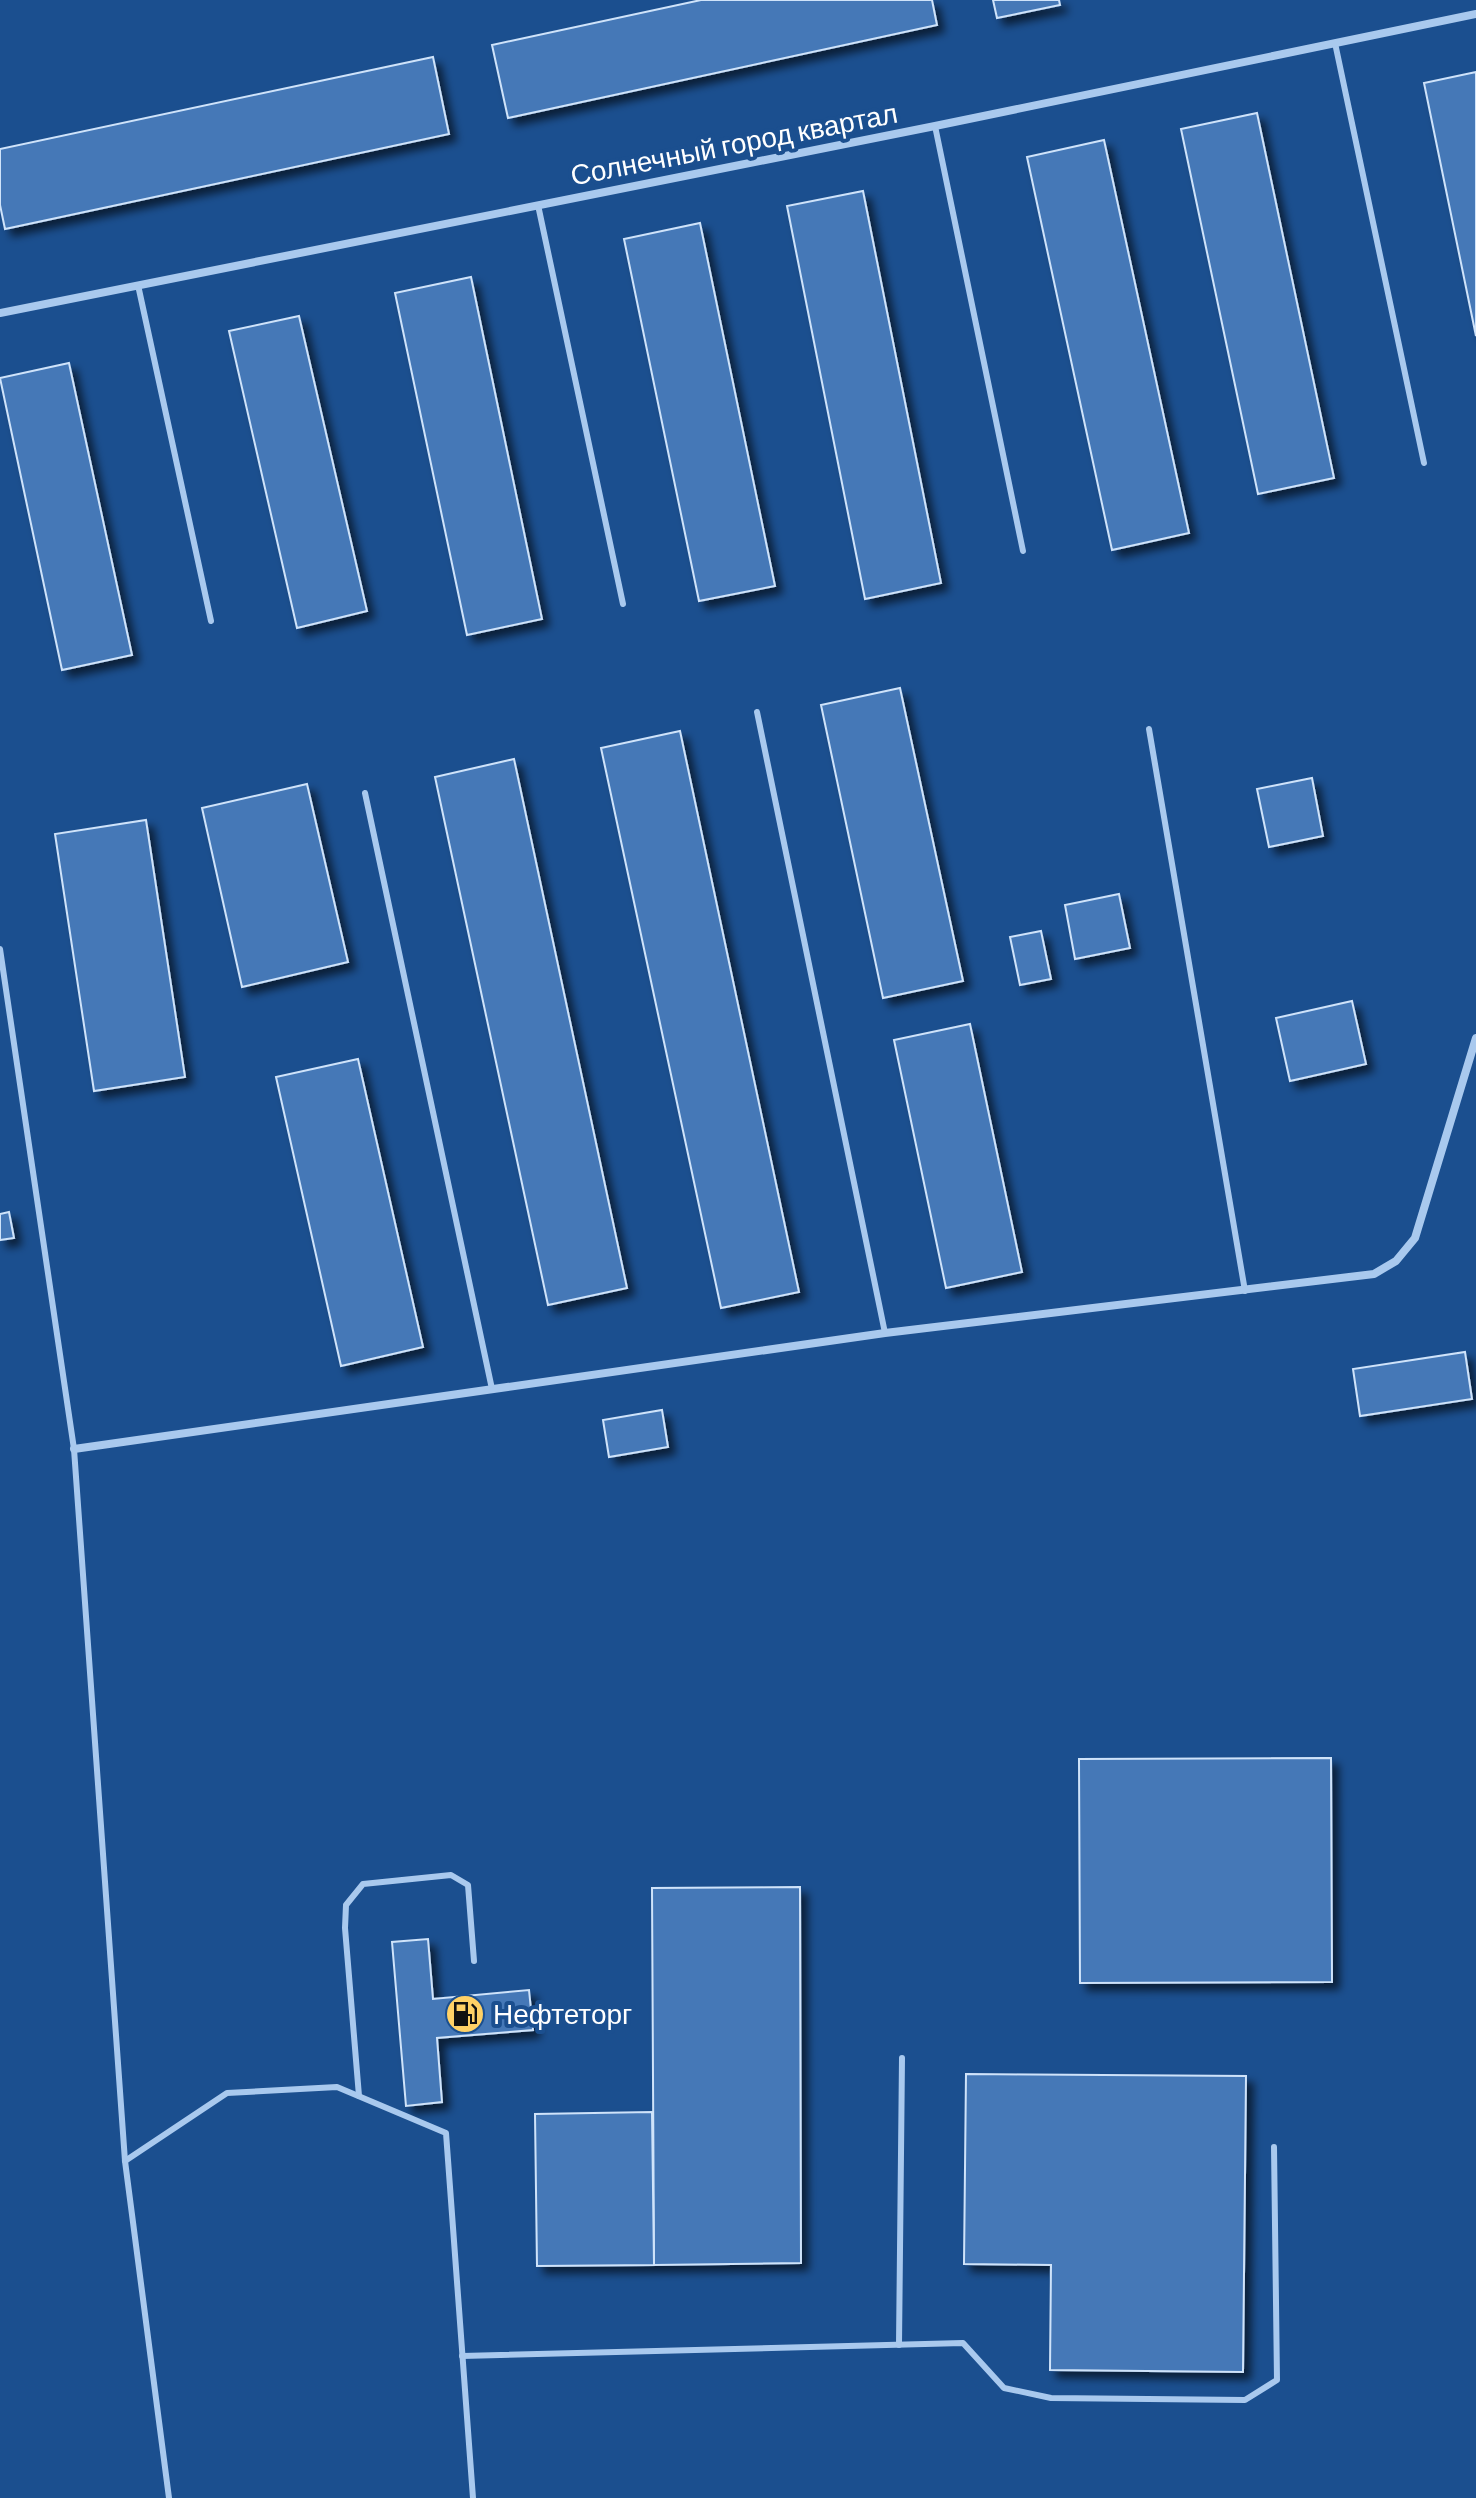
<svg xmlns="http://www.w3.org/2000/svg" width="1476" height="2498" viewBox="0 0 1476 2498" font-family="Barlow,sans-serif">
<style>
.building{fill:#4478b7;stroke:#cfe3fa;stroke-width:2;filter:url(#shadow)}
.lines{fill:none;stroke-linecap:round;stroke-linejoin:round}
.service{stroke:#a9c9ee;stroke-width:6}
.minor{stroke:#a9c9ee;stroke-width:8}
.labels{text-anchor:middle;stroke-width:8;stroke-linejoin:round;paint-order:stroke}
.street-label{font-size:28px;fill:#fff;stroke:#1b4f8f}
.poi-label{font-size:28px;fill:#fff;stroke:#1b4f8f;text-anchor:start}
</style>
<defs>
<filter id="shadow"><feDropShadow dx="7" dy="7" stdDeviation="4" flood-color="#0009"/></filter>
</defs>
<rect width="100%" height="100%" fill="#1b4f8f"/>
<!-- building -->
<g class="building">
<polygon points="701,0 932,0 937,25 508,118 492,45"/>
<polygon points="993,0 1059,0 1060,5 997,18"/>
<polygon points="433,57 449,134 5,229 0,205 0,149"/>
<polygon points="1476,72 1476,336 1424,83"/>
<polygon points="1257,113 1334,478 1258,494 1181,129"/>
<polygon points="1104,140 1189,533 1112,550 1027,157"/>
<polygon points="863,191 941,583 865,599 787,206"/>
<polygon points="700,223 775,586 699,601 624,239"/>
<polygon points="471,277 542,619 467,635 395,293"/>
<polygon points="299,316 367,611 297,628 229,331"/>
<polygon points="69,363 132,655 62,670 0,378"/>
<polygon points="900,688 963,981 883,998 821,705"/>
<polygon points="680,731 799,1292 721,1308 601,748"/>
<polygon points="514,759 627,1288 548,1305 435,777"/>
<polygon points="1312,778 1323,836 1269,847 1257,789"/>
<polygon points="307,784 348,962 242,987 202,808"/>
<polygon points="146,820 185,1077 94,1091 55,834"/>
<polygon points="1119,894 1130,948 1075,959 1065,905"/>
<polygon points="1041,931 1051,979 1020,985 1010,937"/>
<polygon points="1352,1001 1366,1064 1290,1081 1276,1018"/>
<polygon points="970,1024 1022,1272 946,1288 894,1040"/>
<polygon points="358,1059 423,1347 341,1366 276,1077"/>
<polygon points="9,1212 14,1238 0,1240 0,1214"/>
<polygon points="1465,1352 1472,1399 1360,1416 1353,1369"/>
<polygon points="662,1410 668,1447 609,1457 603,1420"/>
<polygon points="1331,1758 1332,1982 1080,1983 1079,1759"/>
<polygon points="800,1887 801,2263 654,2265 652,1888"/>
<polygon points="428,1939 433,1999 529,1990 533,2030 437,2038 442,2102 406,2106 392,1942"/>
<polygon points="966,2074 1246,2076 1243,2372 1050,2370 1051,2265 964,2264"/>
<polygon points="652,2112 654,2265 537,2266 535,2114"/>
</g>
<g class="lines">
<!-- service -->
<g class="service">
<polyline points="1335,43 1424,463"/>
<polyline points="935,126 1023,551"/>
<polyline points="538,205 623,604"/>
<polyline points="138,285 211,621"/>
<polyline points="757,712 885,1333"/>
<polyline points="1149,729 1245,1291"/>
<polyline points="365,793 492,1389"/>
<polyline points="0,949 74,1449 125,2161 169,2498"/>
<polyline points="359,2096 345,1928 346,1905 363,1884 451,1875 468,1885 474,1961"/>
<polyline points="125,2161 227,2093 337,2087 446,2133 473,2498"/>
<polyline points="899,2345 902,2058"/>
<polyline points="462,2356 963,2343 1004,2388 1051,2398 1245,2400 1277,2380 1274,2147"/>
</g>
<!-- minor -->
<g class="minor">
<polyline points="0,313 935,126 1476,14"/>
<polyline points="74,1449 885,1333 1374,1274 1396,1261 1415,1238 1476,1038"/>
</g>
</g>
<!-- icons -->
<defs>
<g id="fuel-disc" transform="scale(2)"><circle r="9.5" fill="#ffd166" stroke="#1b4f8f"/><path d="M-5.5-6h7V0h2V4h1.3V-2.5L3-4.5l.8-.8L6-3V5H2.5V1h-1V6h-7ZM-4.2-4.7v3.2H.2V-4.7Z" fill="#111"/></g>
</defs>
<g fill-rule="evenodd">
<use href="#fuel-disc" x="465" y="2014"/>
</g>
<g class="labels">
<!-- street labels -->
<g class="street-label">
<text transform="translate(734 144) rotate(-11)" y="10">Солнечный город квартал</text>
</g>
<!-- poi labels -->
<g class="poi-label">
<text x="493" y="2024">Нефтеторг</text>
</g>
</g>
</svg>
